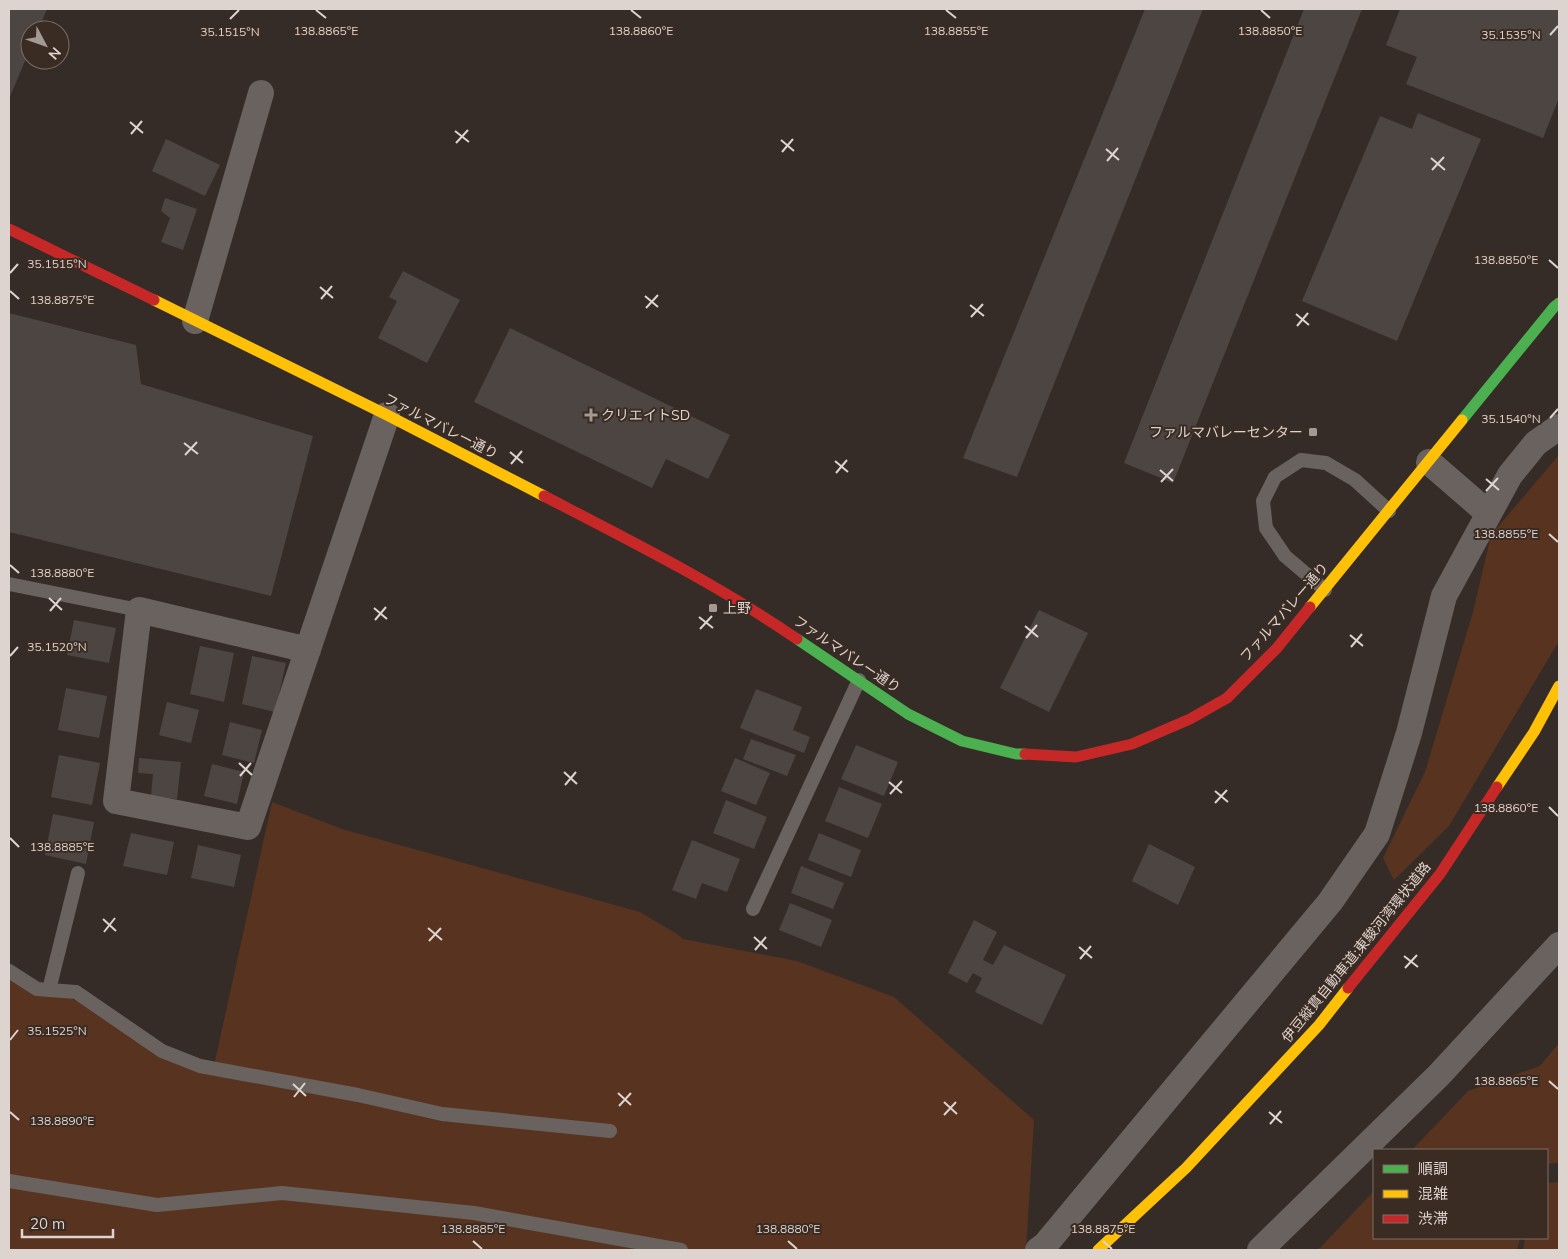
<svg xmlns="http://www.w3.org/2000/svg" width="1568" height="1259" viewBox="0 0 1568 1259" font-family="Mulish,'Noto Sans JP',sans-serif">
<style>
.green{fill:#58331f}
.building{fill:#4d4542}
.lines{fill:none;stroke-linecap:round;stroke-linejoin:round}
.lane{stroke:#69625f;stroke-width:14}
.street{stroke:#69625f;stroke-width:26}
.fast{stroke:#4caf50;stroke-width:11}
.slow{stroke:#ffc107;stroke-width:11}
.jam{stroke:#c62828;stroke-width:11}
.ticks{fill:none;stroke:#ded4cf;stroke-width:2}
.poi-dot{fill:#a39995;stroke:#3a2b23;stroke-width:2}
.labels{text-anchor:middle;stroke-width:4;stroke-linejoin:round;paint-order:stroke}
.poi-label{font-size:14px;fill:#ded4cf;stroke:#3a2b23;text-anchor:start}
.street-label{font-size:14px;fill:#ded4cf;stroke:#3a2b23}
.ticks-label{font-size:12px;text-anchor:middle;fill:#ded4cf;stroke:#3a2b23;stroke-width:4;stroke-linejoin:round;paint-order:stroke}
</style>
<rect width="100%" height="100%" fill="#352c28"/>
<!-- green -->
<g class="green">
<polygon points="1559,455 1559,641 1449,826 1394,880 1383,858 1425,772 1473,612 1491,535"/>
<polygon points="272,802 342,829 640,912 677,934 683,939 797,961 894,997 1034,1120 1026,1250 9,1250 9,969 49,990 108,1013 212,1075"/>
<polygon points="1559,1043 1559,1163 1547,1164 1547,1150 1412,1150 1468,1091 1540,1066"/>
<polygon points="1559,1182 1559,1250 1523,1250 1525,1238 1547,1238 1547,1183"/>
<polygon points="1374,1191 1374,1238 1520,1238 1517,1250 1318,1250"/>
</g>
<!-- building -->
<g class="building">
<polygon points="9,9 47,9 38,30 30,30 30,49 9,99"/>
<polygon points="1145,9 1203,9 1017,477 963,458"/>
<polygon points="1304,9 1362,9 1173,483 1124,463"/>
<polygon points="1400,9 1559,9 1559,98 1543,138 1406,84 1417,57 1386,45"/>
<polygon points="1418,113 1481,139 1397,341 1302,301 1380,116 1412,129"/>
<polygon points="166,139 220,165 205,196 152,171"/>
<polygon points="165,198 197,209 183,250 161,242 170,218 161,211"/>
<polygon points="403,271 460,300 427,363 378,338 397,301 389,297"/>
<polygon points="9,313 136,345 141,384 313,436 271,596 9,532"/>
<polygon points="510,328 730,435 708,479 666,459 652,488 474,402"/>
<polygon points="1039,610 1088,633 1049,712 1000,688"/>
<polygon points="74,620 116,628 109,663 67,655"/>
<polygon points="200,646 234,653 224,702 190,694"/>
<polygon points="252,656 286,663 275,712 242,704"/>
<polygon points="66,688 107,696 99,738 58,730"/>
<polygon points="756,689 802,707 793,730 810,737 804,753 740,728"/>
<polygon points="167,702 199,710 191,743 159,735"/>
<polygon points="230,722 262,730 254,763 222,755"/>
<polygon points="751,739 796,755 787,776 743,759"/>
<polygon points="856,745 898,762 884,796 841,779"/>
<polygon points="59,755 100,763 92,805 51,797"/>
<polygon points="139,758 181,762 177,799 151,796 153,774 138,773"/>
<polygon points="735,758 770,773 756,805 721,791"/>
<polygon points="212,764 244,772 237,804 204,796"/>
<polygon points="839,787 882,804 868,838 825,821"/>
<polygon points="726,800 767,817 754,849 713,833"/>
<polygon points="53,814 94,822 86,864 45,855"/>
<polygon points="131,833 174,842 167,875 123,866"/>
<polygon points="819,833 861,850 851,877 808,860"/>
<polygon points="692,840 740,859 727,892 702,883 696,899 672,890"/>
<polygon points="1149,844 1195,867 1178,905 1132,881"/>
<polygon points="198,845 241,855 234,887 191,878"/>
<polygon points="801,866 844,883 833,909 791,893"/>
<polygon points="790,903 832,920 821,947 779,930"/>
<polygon points="974,920 997,932 983,960 993,965 1004,945 1066,975 1042,1025 975,992 982,978 973,973 967,983 948,973"/>
</g>
<g class="lines">
<!-- lane -->
<g class="lane">
<polyline points="9,584 139,610"/>
<polyline points="1325,590 1285,556 1266,528 1263,501 1275,477 1301,460 1326,463 1355,480 1389,511"/>
<polyline points="753,909 859,680"/>
<polyline points="9,971 37,989 76,992 162,1051 200,1066 358,1095 442,1114 610,1131"/>
<polyline points="49,990 78,873"/>
<polyline points="9,1181 157,1205 282,1193 474,1213 681,1250"/>
</g>
<!-- street -->
<g class="street">
<polyline points="195,321 261,93"/>
<polyline points="1429,462 1488,513"/>
<polyline points="308,650 139,610 116,801 248,827 387,415"/>
<polyline points="1038,1250 1045,1245 1330,902 1377,834 1409,733 1444,596 1510,475 1536,443 1559,427"/>
<polyline points="1260,1250 1439,1075 1559,945"/>
</g>
<!-- fast -->
<g class="fast">
<polyline points="1462,420 1554,307 1559,303"/>
<polyline points="797,639 908,714 962,741 1016,754 1025,754"/>
</g>
<!-- slow -->
<g class="slow">
<polyline points="154,300 387,415 544,496"/>
<polyline points="1310,607 1462,420"/>
<polyline points="1497,787 1534,732 1559,686"/>
<polyline points="1098,1250 1186,1168 1319,1025 1348,988"/>
</g>
<!-- jam -->
<g class="jam">
<polyline points="9,229 154,300"/>
<path d="M544,496C631,541 717,584 797,639"/>
<polyline points="1025,754 1076,757 1132,744 1190,719 1227,698 1277,648 1310,607"/>
<polyline points="1348,988 1440,874 1497,787"/>
</g>
</g>
<!-- ticks -->
<path class="ticks" d="M316,10L326,18M631,10L641,18M946,10L956,18M1261,10L1270,18M230,19L239,10M1550,35L1558,26M130,122L143,133M455,131L469,142M131,134L142,121M781,140L794,151M456,143L468,130M1106,149L1119,160M782,152L793,139M1431,158L1445,170M1107,161L1118,148M1432,170L1444,157M1549,260L1558,268M10,273L18,264M320,287L333,298M10,291L19,299M645,296L658,307M321,299L332,286M970,305L984,316M646,308L658,295M1296,314L1309,325M971,317L983,304M1297,326L1308,313M1550,418L1558,409M184,443L198,454M510,452L523,463M185,455L197,442M835,461L848,472M511,464L522,451M1160,470L1173,481M836,473L847,460M1486,479L1499,490M1161,482L1173,469M1486,491L1498,478M1549,534L1558,542M10,565L19,573M49,598L62,610M374,608L387,619M50,611L61,598M699,617L713,628M375,620L386,607M1025,626L1038,637M700,629L712,616M1350,635L1363,646M1026,638L1037,625M1351,647L1362,634M10,656L18,647M239,763L252,775M564,772L577,784M240,776L251,763M889,782L902,793M565,785L576,772M1215,791L1228,802M890,794L902,781M1215,803L1227,790M1549,807L1558,816M10,838L19,847M103,919L116,931M428,928L442,940M104,932L115,918M754,937L767,949M429,941L441,928M1079,947L1092,958M755,950L766,937M1404,956L1418,967M1080,959L1091,946M1405,968L1417,955M10,1040L18,1030M1549,1081L1558,1089M293,1084L306,1096M618,1093L631,1105M294,1097L305,1083M944,1102L957,1114M619,1106L631,1093M10,1112L19,1120M1269,1112L1282,1123M944,1115L956,1102M1270,1124L1281,1111M473,1241L482,1249M788,1241L797,1249M1103,1241L1112,1249"/>
<!-- markers -->
<g class="poi-dot">
<path d="M588.5 407.5h5v5h5v5h-5v5h-5v-5h-5v-5h5z"/>
<rect x="1308" y="427" width="10" height="10" rx="2.5"/>
<rect x="708" y="603" width="10" height="10" rx="2.5"/>
</g>
<g class="labels">
<!-- poi labels -->
<g class="poi-label">
<text x="601" y="420">クリエイトSD</text>
<text x="1303" y="437" text-anchor="end">ファルマバレーセンター</text>
<text x="723" y="613">上野</text>
</g>
<!-- street labels -->
<g class="street-label">
<text transform="translate(441 426) rotate(27)" y="5">ファルマバレー通り</text>
<text transform="translate(1284 612) rotate(-49)" y="5">ファルマバレー通り</text>
<text transform="translate(847 654) rotate(34)" y="5">ファルマバレー通り</text>
<text transform="translate(1356 952) rotate(-51)" y="5">伊豆縦貫自動車道;東駿河湾環状道路</text>
</g>
</g>
<g class="ticks-label">
<text x="326" y="35">138.8865°E</text>
<text x="641" y="35">138.8860°E</text>
<text x="956" y="35">138.8855°E</text>
<text x="1270" y="35">138.8850°E</text>
<text x="230" y="36">35.1515°N</text>
<text x="1511" y="39">35.1535°N</text>
<text x="1506" y="264">138.8850°E</text>
<text x="57" y="268">35.1515°N</text>
<text x="62" y="304">138.8875°E</text>
<text x="1511" y="423">35.1540°N</text>
<text x="1506" y="538">138.8855°E</text>
<text x="62" y="577">138.8880°E</text>
<text x="57" y="651">35.1520°N</text>
<text x="1506" y="812">138.8860°E</text>
<text x="62" y="851">138.8885°E</text>
<text x="57" y="1035">35.1525°N</text>
<text x="1506" y="1085">138.8865°E</text>
<text x="62" y="1125">138.8890°E</text>
<text x="473" y="1233">138.8885°E</text>
<text x="788" y="1233">138.8880°E</text>
<text x="1103" y="1233">138.8875°E</text>
</g>
<!-- border -->
<rect width="1568" height="1259" fill="none" stroke="#ded4cf" stroke-width="20"/>
<!-- legend -->
<rect x="1373" y="1149" width="175" height="90" fill="#3a2b23" stroke="#7c6f68"/>
<rect x="1383" y="1165" width="25" height="8" fill="#4caf50" stroke="#7c6f68"/>
<text x="1418" y="1174" font-size="15" fill="#ded4cf">順調</text>
<rect x="1383" y="1190" width="25" height="8" fill="#ffc107" stroke="#7c6f68"/>
<text x="1418" y="1199" font-size="15" fill="#ded4cf">混雑</text>
<rect x="1383" y="1215" width="25" height="8" fill="#c62828" stroke="#7c6f68"/>
<text x="1418" y="1224" font-size="15" fill="#ded4cf">渋滞</text>
<!-- north arrow -->
<g transform="translate(45 45) rotate(131)"><circle r="24" fill="#3a2b23" stroke="#7c6f68"/>
<path d="M0-4L9 19L0 12L-9 19Z" fill="#a39995"/>
<text y="-8" font-size="14" font-weight="bold" text-anchor="middle" fill="#ded4cf">N</text>
</g>
<!-- scale -->
<path d="M22 1229v8h91v-8" fill="none" stroke="#ded4cf" stroke-width="2.5"/>
<text x="30" y="1229" font-size="15" fill="#ded4cf" stroke="#3a2b23" stroke-width="4" paint-order="stroke">20 m</text>
</svg>
